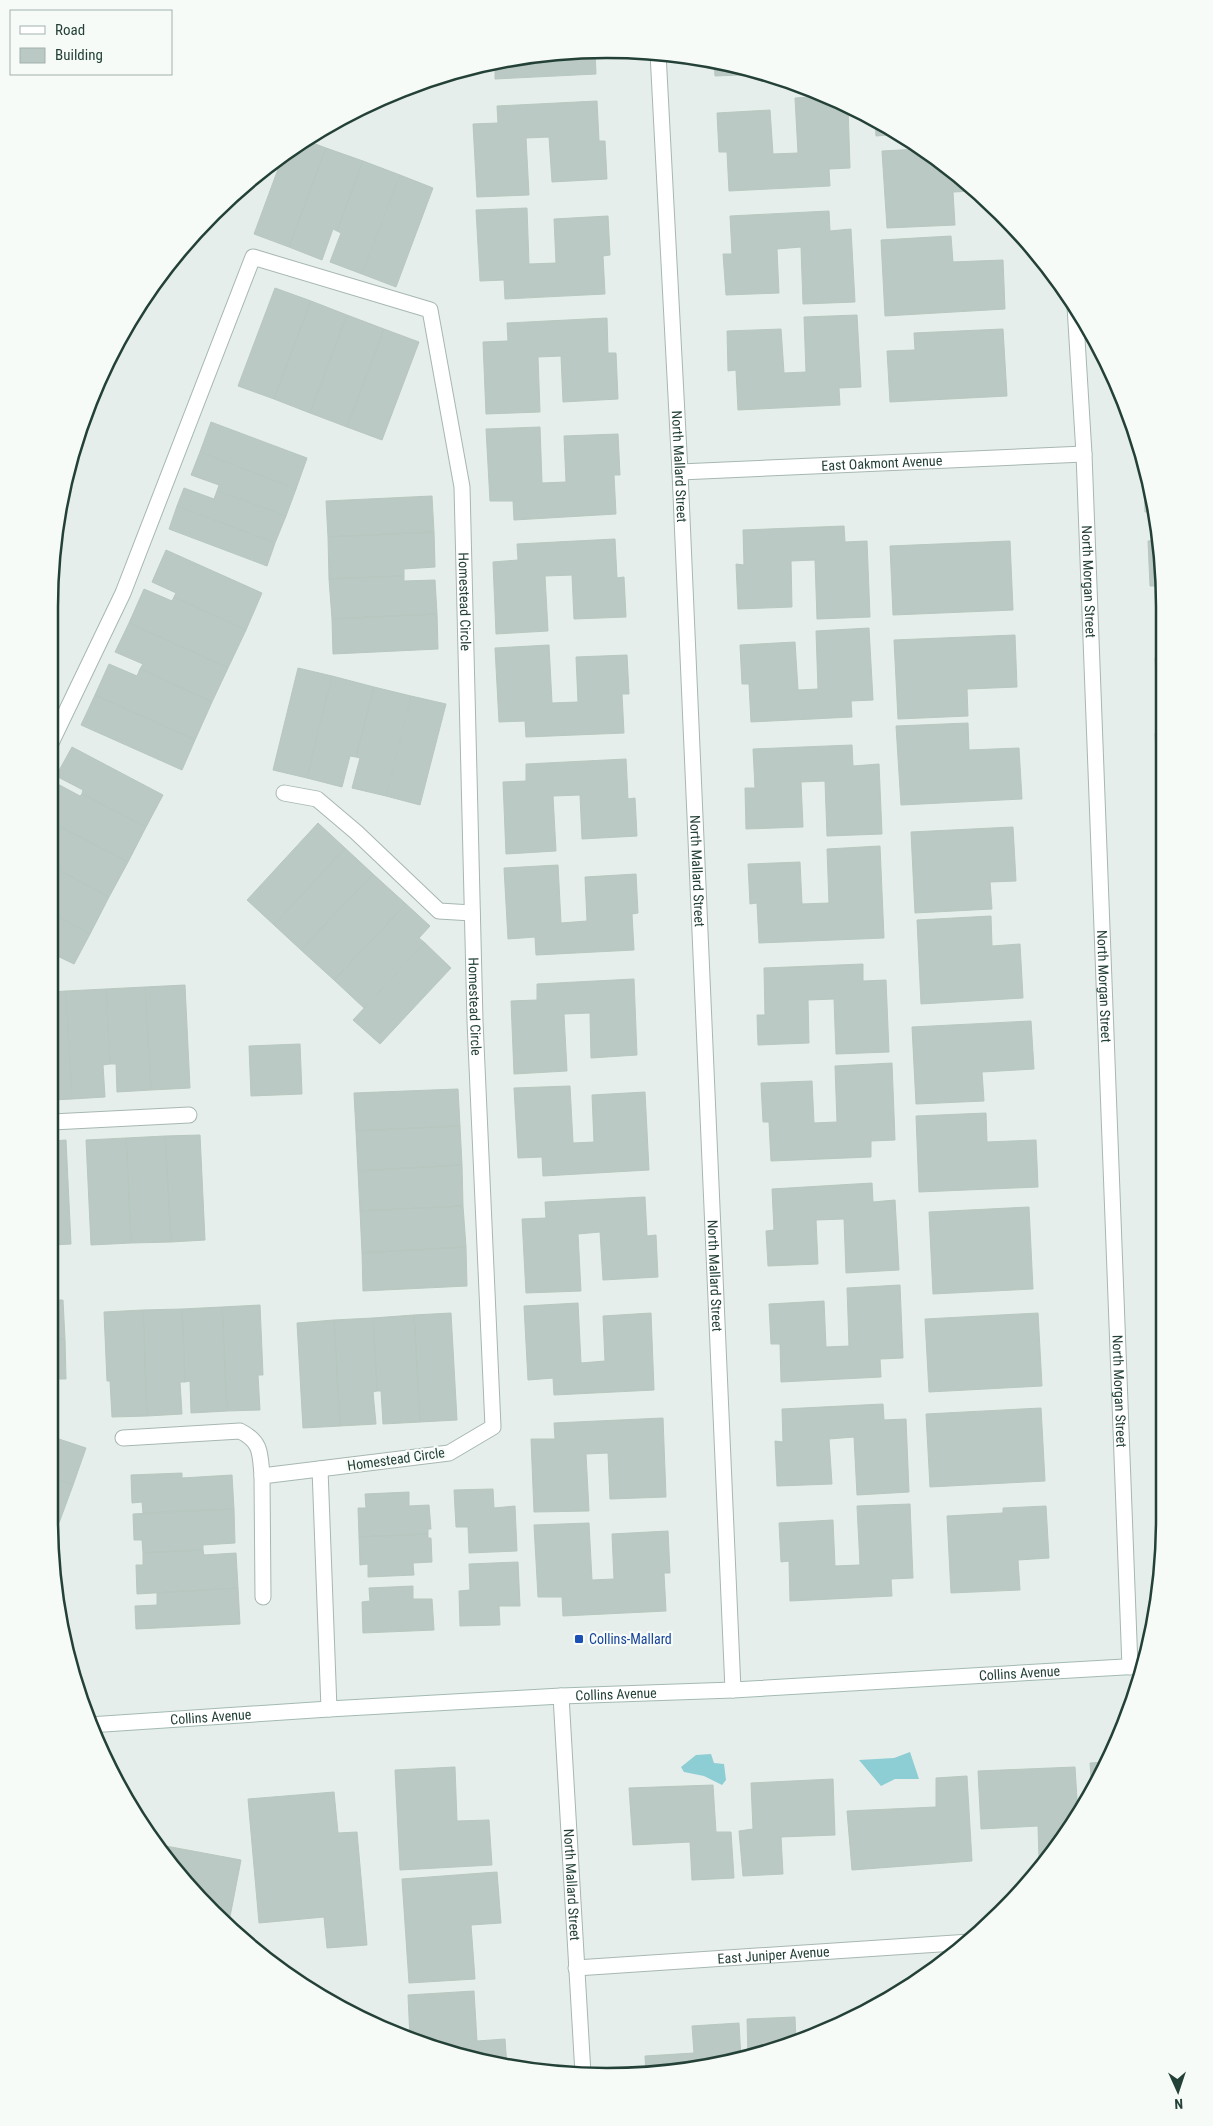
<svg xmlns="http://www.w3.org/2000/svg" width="1213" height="2126" viewBox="0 0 1213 2126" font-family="'Roboto Condensed',sans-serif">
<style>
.water{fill:#8dcdd4}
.building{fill:#bac9c3;stroke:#b7c8c0}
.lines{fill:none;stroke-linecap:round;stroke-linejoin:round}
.lane-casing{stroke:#a7b7b1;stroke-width:17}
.street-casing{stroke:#a7b7b1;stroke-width:17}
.secondary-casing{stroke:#a3bab1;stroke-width:17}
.lane{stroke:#fff;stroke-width:15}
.street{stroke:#fff;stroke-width:15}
.secondary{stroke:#fff;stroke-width:15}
.transit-dot{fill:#1a4fb4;stroke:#f6fbf8;stroke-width:2}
.labels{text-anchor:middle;stroke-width:4.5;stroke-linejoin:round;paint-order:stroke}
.street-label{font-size:14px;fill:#244137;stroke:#f6fbf8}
.transit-label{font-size:14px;fill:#164399;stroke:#f6fbf8;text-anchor:start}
.rim{fill:none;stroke:#244137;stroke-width:2.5}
</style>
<rect width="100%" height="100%" fill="#e5eeea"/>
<!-- water -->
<g class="water">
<polygon points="910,1752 919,1779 895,1779 881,1786 859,1760 894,1758"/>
<polygon points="711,1754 714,1763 724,1764 726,1780 722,1785 704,1776 684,1772 681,1767 696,1755"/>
</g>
<!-- building -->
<g class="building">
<polygon points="570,50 595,51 596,74 495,79 495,62"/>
<polygon points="714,62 767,74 715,76"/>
<polygon points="825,96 848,106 850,168 829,169 830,186 729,191 727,152 719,152 717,113 770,110 773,154 798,153 795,98"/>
<polygon points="597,101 599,141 605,141 607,179 552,182 549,137 526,138 529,195 477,197 473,124 498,123 497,106"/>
<polygon points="875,119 886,124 900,134 876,136"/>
<polygon points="305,140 326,148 289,247 254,234 284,153"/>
<polygon points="326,148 363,161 337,231 333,229 322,260 289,247"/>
<polygon points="918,149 973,191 953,192 955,225 887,228 882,151"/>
<polygon points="363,161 400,175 362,274 330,262 341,233 337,231"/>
<polygon points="400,175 433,188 396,287 362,274"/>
<polygon points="527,208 529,264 556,263 554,219 608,216 610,255 603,256 605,294 505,299 504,280 480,281 476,210"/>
<polygon points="829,211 830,231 851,229 855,302 803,304 801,247 777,249 779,293 726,295 723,254 732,254 730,216"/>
<polygon points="951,236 953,262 1003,260 1005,309 885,316 881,240"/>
<polygon points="275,288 311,301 274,399 238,386"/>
<polygon points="311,301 347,315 310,413 274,399"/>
<polygon points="347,315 384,329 347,427 310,413"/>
<polygon points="857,315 861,387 839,388 840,405 738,410 736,370 728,371 727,331 781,329 784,373 806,372 804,317"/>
<polygon points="607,318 608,353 616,353 618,399 563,402 561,356 538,357 540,412 486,414 483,342 508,341 507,323"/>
<polygon points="384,329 419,342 382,440 347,427"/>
<polygon points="1003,329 1007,396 890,402 887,351 915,350 914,333"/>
<polygon points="211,422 307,458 296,489 200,452"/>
<polygon points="540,427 542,483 566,482 564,436 618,434 620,475 614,475 616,514 514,520 513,501 490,501 486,429"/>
<polygon points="200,452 296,489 286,516 217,491 219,485 191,475"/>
<polygon points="1143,464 1154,512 1145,512"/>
<polygon points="184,488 214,499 217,491 286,516 275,543 177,506"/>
<polygon points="432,496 434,532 328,537 326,501"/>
<polygon points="177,506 275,543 267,566 169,529"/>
<polygon points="844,526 845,542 867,541 870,617 817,619 815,560 791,561 792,607 738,609 736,564 744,565 743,530"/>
<polygon points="434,532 435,567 404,569 404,576 329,579 328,537"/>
<polygon points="615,539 617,578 624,577 626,617 574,619 572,575 545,576 548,631 496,634 493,562 518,560 517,544"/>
<polygon points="1160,540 1160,586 1150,586 1148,541"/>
<polygon points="1010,541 1013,610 893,615 890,546"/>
<polygon points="166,550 262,593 246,630 174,597 176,593 152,582"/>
<polygon points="404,576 404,581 435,580 437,614 332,619 329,579"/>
<polygon points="144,589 172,601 174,597 246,630 228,668 129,623"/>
<polygon points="437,614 438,649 333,654 332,619"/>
<polygon points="129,623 228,668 212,702 140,669 143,664 115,652"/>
<polygon points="869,628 873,700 851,701 852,717 751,722 749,684 742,684 740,645 795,642 798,690 818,689 816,631"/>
<polygon points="1015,635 1017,687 967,689 968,716 898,719 894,640"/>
<polygon points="549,645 552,703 578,702 576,657 627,655 629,694 622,694 624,733 526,737 525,721 499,722 495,648"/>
<polygon points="1155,658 1160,658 1160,706 1157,706"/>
<polygon points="109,664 137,676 140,669 212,702 195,740 95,695"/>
<polygon points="298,668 332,676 307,778 273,770"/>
<polygon points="332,676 374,687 356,757 350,756 342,787 307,778"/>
<polygon points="374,687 411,696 386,796 352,788 360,758 356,757"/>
<polygon points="95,695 195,740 182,770 81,725"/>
<polygon points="411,696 446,704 420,805 386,796"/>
<polygon points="968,723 969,750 1019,748 1022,799 901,805 896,726"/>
<polygon points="1160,732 1160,777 1157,777 1155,733"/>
<polygon points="852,745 853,766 879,764 882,834 827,836 825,781 801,782 803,827 746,829 745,788 755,788 753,749"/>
<polygon points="72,747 163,795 146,827 82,794 83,790 56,776"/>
<polygon points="626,759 628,799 635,798 637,836 582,839 580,795 553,796 556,851 506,854 503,782 526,781 526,764"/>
<polygon points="52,781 80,796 82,794 146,827 128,862 51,822 51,785"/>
<polygon points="51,822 128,862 109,897 51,866"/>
<polygon points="318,823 345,848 274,925 247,900"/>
<polygon points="1013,827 1016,881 990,882 992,909 915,913 911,832"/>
<polygon points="880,846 884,938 759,943 757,903 750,904 748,864 800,862 802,904 829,903 827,849"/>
<polygon points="345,848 373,874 301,950 274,925"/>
<polygon points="558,865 561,923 587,921 585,877 636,874 638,913 632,914 634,950 536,955 535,937 508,939 504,868"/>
<polygon points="51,866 109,897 90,934 51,913"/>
<polygon points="373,874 406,904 334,980 301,950"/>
<polygon points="406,904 430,926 419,938 425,943 364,1008 334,980"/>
<polygon points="51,913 90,934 74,964 51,953"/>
<polygon points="991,916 992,946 1020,944 1023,998 921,1004 917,920"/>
<polygon points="425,943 451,968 380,1044 353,1020"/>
<polygon points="863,964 863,981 886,980 889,1052 836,1054 834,999 808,1000 809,1043 758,1045 757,1015 765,1015 764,968"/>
<polygon points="634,979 637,1055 591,1058 590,1013 564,1014 567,1071 514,1074 511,1001 537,1000 537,984"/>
<polygon points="185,985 190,1088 151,1090 145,987"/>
<polygon points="145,987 151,1090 117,1092 116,1064 110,1064 106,989"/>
<polygon points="106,989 110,1064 103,1065 105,1097 72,1099 66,991"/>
<polygon points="66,991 72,1099 52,1100 51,992"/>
<polygon points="1031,1021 1034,1069 982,1072 984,1101 916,1104 912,1027"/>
<polygon points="300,1044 302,1094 251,1096 249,1046"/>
<polygon points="892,1063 895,1140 871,1141 871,1157 771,1161 769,1122 763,1122 761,1083 812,1081 814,1123 837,1122 835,1066"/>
<polygon points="570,1086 573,1143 594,1142 592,1095 645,1092 649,1170 543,1176 542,1157 518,1158 514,1088"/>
<polygon points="458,1089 460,1126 356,1131 354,1093"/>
<polygon points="986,1113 987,1142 1036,1140 1038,1187 919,1192 916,1116"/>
<polygon points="460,1126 462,1165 358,1171 356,1131"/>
<polygon points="200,1135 205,1240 171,1242 165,1136"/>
<polygon points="165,1136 171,1242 131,1243 126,1138"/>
<polygon points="126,1138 131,1243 91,1245 86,1140"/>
<polygon points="66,1140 71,1244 52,1245 52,1141"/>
<polygon points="462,1165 463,1206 360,1211 358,1171"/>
<polygon points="872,1183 873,1202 895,1200 899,1270 846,1273 844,1219 816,1220 818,1264 768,1266 766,1231 774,1230 772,1189"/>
<polygon points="645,1197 647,1236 656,1235 658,1277 603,1280 600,1232 578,1234 581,1291 526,1293 522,1219 546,1218 545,1202"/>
<polygon points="463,1206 466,1247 362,1253 360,1211"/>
<polygon points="1029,1207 1033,1289 933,1294 929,1212"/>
<polygon points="466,1247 467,1286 363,1291 362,1253"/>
<polygon points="900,1285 903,1358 880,1359 881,1377 781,1382 780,1344 771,1344 769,1304 824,1301 826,1347 849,1346 847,1288"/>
<polygon points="53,1300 63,1300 65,1339 53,1340"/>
<polygon points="578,1303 581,1363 605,1361 603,1316 651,1313 654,1390 554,1395 553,1378 528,1380 524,1306"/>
<polygon points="260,1305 263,1375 258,1375 260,1410 227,1411 222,1307"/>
<polygon points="222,1307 227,1411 191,1413 190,1381 185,1382 182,1309"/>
<polygon points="182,1309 185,1382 180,1382 182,1414 147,1416 143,1310"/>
<polygon points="143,1310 147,1416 112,1417 110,1381 107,1381 104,1312"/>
<polygon points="451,1313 457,1420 420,1422 414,1315"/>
<polygon points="1038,1313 1042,1386 929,1392 925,1319"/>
<polygon points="414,1315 420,1422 383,1424 381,1391 377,1391 373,1318"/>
<polygon points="373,1318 377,1391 373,1392 376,1424 340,1426 334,1320"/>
<polygon points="334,1320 340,1426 303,1428 297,1323"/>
<polygon points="65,1339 66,1379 53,1379 53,1340"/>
<polygon points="883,1404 884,1420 906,1419 909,1492 857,1495 854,1437 829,1439 832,1484 777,1486 775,1441 783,1442 782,1409"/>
<polygon points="1041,1408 1045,1481 930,1487 926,1414"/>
<polygon points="663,1418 666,1497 610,1499 608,1453 586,1454 589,1511 534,1512 531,1439 555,1439 554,1423"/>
<polygon points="53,1437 86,1448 73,1485 53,1478"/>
<polygon points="182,1473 182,1478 232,1475 234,1509 143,1513 142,1502 132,1503 131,1475"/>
<polygon points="53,1478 73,1485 59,1523 53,1521"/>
<polygon points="493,1489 494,1508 515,1506 517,1551 469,1553 468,1527 456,1527 454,1490"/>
<polygon points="409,1492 409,1506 429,1505 431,1529 428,1529 428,1534 359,1537 358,1508 366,1508 365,1494"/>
<polygon points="910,1504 913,1578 891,1579 892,1596 790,1601 789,1561 781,1562 779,1523 833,1520 835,1566 860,1565 857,1506"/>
<polygon points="1046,1506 1049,1558 1018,1560 1020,1590 951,1593 947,1516 1003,1513 1003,1508"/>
<polygon points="234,1509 235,1543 203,1545 203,1550 143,1553 142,1540 134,1540 133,1514"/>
<polygon points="589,1523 592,1580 614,1579 612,1534 668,1531 670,1573 664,1573 666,1611 563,1616 562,1597 538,1597 534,1525"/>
<polygon points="428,1534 428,1538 431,1538 432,1562 413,1563 414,1575 368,1577 368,1564 360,1565 359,1537"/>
<polygon points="203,1550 204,1555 236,1553 238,1588 137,1594 136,1565 143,1565 143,1553"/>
<polygon points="518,1562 520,1606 499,1606 500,1625 460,1626 459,1591 470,1590 469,1564"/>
<polygon points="413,1586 413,1599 432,1599 434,1630 363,1633 362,1602 370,1601 369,1588"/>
<polygon points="238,1588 240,1624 136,1629 135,1606 157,1605 157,1593"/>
<polygon points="1106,1762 1092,1792 1090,1763"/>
<polygon points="455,1767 457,1821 489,1820 492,1865 400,1870 395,1770"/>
<polygon points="1075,1767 1078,1815 1047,1858 1039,1859 1038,1826 981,1829 978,1771"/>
<polygon points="967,1776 972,1861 852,1870 847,1811 936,1807 936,1778"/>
<polygon points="833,1779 835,1835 781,1837 783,1874 743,1876 739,1831 753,1829 751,1783"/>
<polygon points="713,1785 716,1832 731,1832 734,1878 692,1880 690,1842 633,1845 629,1788"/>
<polygon points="334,1792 338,1833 357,1832 367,1945 327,1948 324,1917 259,1923 248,1799"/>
<polygon points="155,1844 241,1860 228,1927 212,1914 164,1859"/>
<polygon points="497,1872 501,1923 471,1925 475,1979 409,1983 402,1879"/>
<polygon points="474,1991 477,2041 505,2039 507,2067 462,2058 410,2039 408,1995"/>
<polygon points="795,2017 796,2042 748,2057 747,2019"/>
<polygon points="739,2023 741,2059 716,2066 646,2076 645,2056 694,2053 692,2026"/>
</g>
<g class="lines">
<!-- lane casing -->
<g class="lane-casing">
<polyline id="lane" points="284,793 317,799 356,832 439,911 472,913"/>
</g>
<!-- street casing -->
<g class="street-casing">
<g id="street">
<path id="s1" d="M658,53L680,472L733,1690"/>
<path id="s2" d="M1075,306L1084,454L1130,1667"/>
<path id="s3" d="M680,472L1084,454"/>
<path id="s4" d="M51,743L123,593L253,257L430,310L462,487L475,1021L493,1427L449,1453L262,1476L263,1597"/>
<polyline points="52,1122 189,1115"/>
<path d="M123,1438L240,1431C262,1442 260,1454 262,1476"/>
<polyline points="320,1469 329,1709"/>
<path id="s5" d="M561,1696L583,2074"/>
<path id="s6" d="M576,1968L970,1942"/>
</g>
</g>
<!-- secondary casing -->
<g class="secondary-casing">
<g id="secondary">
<path id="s7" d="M89,1725L329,1709L561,1696L733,1690L1141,1666"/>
</g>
</g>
<!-- lane -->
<use href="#lane" class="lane"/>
<!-- street -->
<use href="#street" class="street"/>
<!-- secondary -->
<use href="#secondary" class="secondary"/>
</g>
<!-- markers -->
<rect class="transit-dot" x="574" y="1634" width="10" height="10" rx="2.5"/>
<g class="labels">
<!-- street labels -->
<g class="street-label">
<text dy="5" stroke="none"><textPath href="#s3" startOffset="202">East Oakmont Avenue</textPath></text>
<text dy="5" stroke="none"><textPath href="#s1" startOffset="414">North Mallard Street</textPath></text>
<text dy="5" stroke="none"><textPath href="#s2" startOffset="276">North Morgan Street</textPath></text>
<text dy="5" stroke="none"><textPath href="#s4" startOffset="1006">Homestead Circle</textPath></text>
<text dy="5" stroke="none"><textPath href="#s1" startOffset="819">North Mallard Street</textPath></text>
<text dy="5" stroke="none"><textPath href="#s2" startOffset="681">North Morgan Street</textPath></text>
<text dy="5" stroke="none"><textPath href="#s4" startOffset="1411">Homestead Circle</textPath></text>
<text dy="5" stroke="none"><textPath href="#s1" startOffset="1224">North Mallard Street</textPath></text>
<text dy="5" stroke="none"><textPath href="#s2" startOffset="1086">North Morgan Street</textPath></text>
<text transform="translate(396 1459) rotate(-8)" y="5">Homestead Circle</text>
<text dy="5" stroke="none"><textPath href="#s7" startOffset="932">Collins Avenue</textPath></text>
<text dy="5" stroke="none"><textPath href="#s7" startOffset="528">Collins Avenue</textPath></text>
<text dy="5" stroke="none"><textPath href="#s7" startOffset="122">Collins Avenue</textPath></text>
<text dy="5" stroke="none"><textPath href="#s5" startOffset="189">North Mallard Street</textPath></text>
<text dy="5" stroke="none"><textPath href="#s6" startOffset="198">East Juniper Avenue</textPath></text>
</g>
<!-- transit labels -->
<g class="transit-label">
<text x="589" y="1644">Collins-Mallard</text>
</g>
</g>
<!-- crop -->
<path d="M0 0H1213V2126H0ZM607 58H607A549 549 0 0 1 1156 607V1519A549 549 0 0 1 607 2068H607A549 549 0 0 1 58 1519V607A549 549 0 0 1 607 58Z" fill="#f6fbf8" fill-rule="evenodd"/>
<path class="rim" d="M607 58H607A549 549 0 0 1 1156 607V1519A549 549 0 0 1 607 2068H607A549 549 0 0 1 58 1519V607A549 549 0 0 1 607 58Z"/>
<!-- legend -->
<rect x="10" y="10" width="162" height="65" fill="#f6fbf8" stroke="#a2b1ab"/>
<rect x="20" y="26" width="25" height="8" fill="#ffffff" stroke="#a2b1ab"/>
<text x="55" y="35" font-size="15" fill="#244137">Road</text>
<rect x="20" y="48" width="25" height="15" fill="#bac9c3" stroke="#a2b1ab"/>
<text x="55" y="60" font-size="15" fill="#244137">Building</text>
<!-- north arrow -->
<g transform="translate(1178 2091) rotate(177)" stroke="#f6fbf8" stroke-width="4" paint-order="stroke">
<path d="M0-4L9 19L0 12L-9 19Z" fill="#244137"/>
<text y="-8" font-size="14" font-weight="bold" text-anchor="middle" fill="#244137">N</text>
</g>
</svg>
